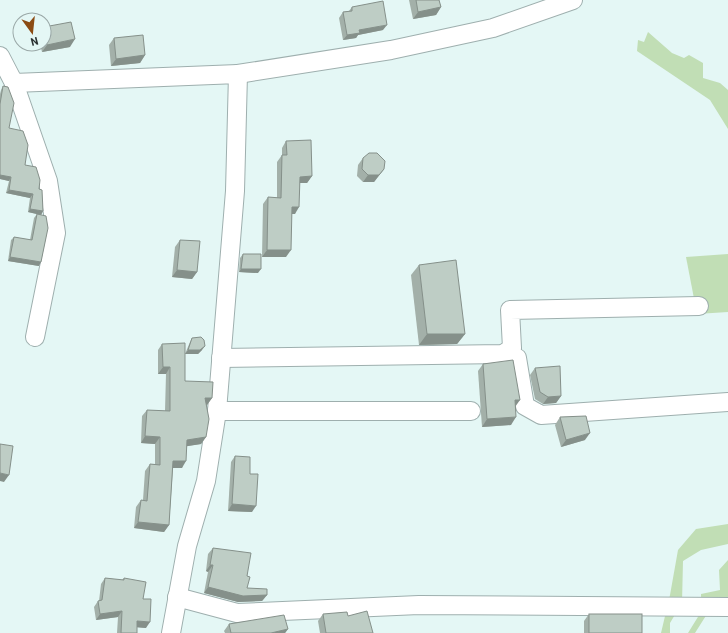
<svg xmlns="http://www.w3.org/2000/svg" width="728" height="633" viewBox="0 0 728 633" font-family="Barlow,sans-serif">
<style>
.grass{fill:#c1deb5}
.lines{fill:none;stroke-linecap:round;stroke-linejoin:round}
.minor-casing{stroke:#9eafae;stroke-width:20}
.minor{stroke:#fff;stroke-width:18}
.wall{fill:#a3b0a9}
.shaded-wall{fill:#85908a}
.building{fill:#becdc5;stroke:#85908a}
</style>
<rect width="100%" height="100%" fill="#e4f7f5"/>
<!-- grass -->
<g class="grass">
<polygon points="648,32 672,53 684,58 689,55 703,63 703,78 720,83 728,90 728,129 710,100 637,51 638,40 644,42"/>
<polygon points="728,254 728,312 697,314 686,257"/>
<polygon points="728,524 728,544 701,550 683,561 682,603 670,623 670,633 661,633 670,595 678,550 696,529"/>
<polygon points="728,560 728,602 707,614 695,633 688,633 701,612 701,594 720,590 719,570"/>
</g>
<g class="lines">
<!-- minor casing -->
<g class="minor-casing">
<g id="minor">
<polyline points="0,56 14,83 238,74 235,191 217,411 206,481 187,546 171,633"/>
<polyline points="238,74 391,50 493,28 573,0"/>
<polyline points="14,83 48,181 56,233 35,337"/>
<polyline points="503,354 517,358 525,406 541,415 728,402"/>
<polyline points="221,358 503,354 512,348 510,310 699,306"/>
<polyline points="217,411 471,411"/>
<polyline points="177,597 237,613 419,605 728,607"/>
</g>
</g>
<!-- minor -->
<use href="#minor" class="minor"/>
</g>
<!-- wall -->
<g class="wall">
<polygon points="409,0 439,0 441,7 436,15 413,19"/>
<polygon points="352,7 383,30 358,35 356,38 343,40 339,18 343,12 349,11"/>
<polygon points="44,27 70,47 42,52 40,44 44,44"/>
<polygon points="114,38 145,55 140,63 111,66 109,45"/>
<polygon points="3,86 9,128 25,165 39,189 43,211 41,215 28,212 30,198 6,193 9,181 0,179 0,94 1,90"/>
<polygon points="286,141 312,176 307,183 300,183 295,214 292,214 286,257 262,257 263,204 268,197 277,198 277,162 282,155 282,148"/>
<polygon points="363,158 384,169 374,182 363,182 357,176 358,165"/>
<polygon points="37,214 39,266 8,261 11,240 14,237 30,240 34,218"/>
<polygon points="180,240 197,272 192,279 172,277 175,247"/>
<polygon points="243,254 258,273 239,272 240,258"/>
<polygon points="419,265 465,334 457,344 419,345 411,275"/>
<polygon points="192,338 202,350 198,354 185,354 190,342"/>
<polygon points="162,344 185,381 212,398 207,405 206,405 206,437 201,444 187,446 182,468 173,468 169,525 164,532 134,528 136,507 141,500 143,500 145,471 150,464 155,464 155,444 141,443 142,416 147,410 165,411 166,374 158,374 158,350"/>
<polygon points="483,364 515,406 511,425 482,427 478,371"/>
<polygon points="535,368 561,396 556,403 543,404 535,399 530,375"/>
<polygon points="560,417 585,440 561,447 555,425"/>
<polygon points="235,456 250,474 252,512 228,511 231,462"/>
<polygon points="213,548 247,576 247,588 267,595 262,601 238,602 204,593 208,572 206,571 208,554"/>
<polygon points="105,578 122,580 124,578 143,599 146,628 137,627 137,633 117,633 118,617 96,620 94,607 98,601 99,601 101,584"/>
<polygon points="323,614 348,616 372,633 320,633 318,621"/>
<polygon points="589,614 642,633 584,633 584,621"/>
<polygon points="229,624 288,629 285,633 225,633 224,631"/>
</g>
<!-- shaded-wall -->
<g class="shaded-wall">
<polygon points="441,7 436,15 413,19 418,12"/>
<polygon points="387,25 383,30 358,35 356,38 343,40 347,35 359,30"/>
<polygon points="75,39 70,47 42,52 47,45"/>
<polygon points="145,55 140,63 111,66 116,59"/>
<polygon points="384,169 374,182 363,182 368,175"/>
<polygon points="0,175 11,177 9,181 0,179"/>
<polygon points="312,176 307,183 295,183 300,177"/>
<polygon points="9,190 33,194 30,198 6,193"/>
<polygon points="292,207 299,207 295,214 287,214"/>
<polygon points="30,209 43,211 41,215 28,212"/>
<polygon points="267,250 291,250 286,257 262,257"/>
<polygon points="10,257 41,262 39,266 8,261"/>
<polygon points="241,269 261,269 258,273 239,272"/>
<polygon points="177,270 197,272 192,279 172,277"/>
<polygon points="427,334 465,334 457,344 419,345"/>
<polygon points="205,346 202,350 198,354 185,354 188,350"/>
<polygon points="163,367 170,367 166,374 158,374"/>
<polygon points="561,396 556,403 543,404 548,397"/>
<polygon points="205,398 212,398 207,405 200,404"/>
<polygon points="515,400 520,400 515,407"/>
<polygon points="516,417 511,425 482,427 487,419"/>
<polygon points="590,433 585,440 561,447 566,440"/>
<polygon points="145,436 160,437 155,444 141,443"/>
<polygon points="206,437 201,444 182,447 187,440"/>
<polygon points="173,461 186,461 182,468 168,468"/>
<polygon points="0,473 9,475 4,482 0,481"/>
<polygon points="232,504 256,506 252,512 228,511"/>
<polygon points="138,522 169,525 164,532 134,528"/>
<polygon points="210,565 213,565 208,572 206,571"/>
<polygon points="208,587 267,595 262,601 238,602 204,593"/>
<polygon points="122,611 118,617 96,620 100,614"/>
<polygon points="137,621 150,622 146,628 133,627"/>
<polygon points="288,629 285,633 271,633"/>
</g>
<!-- building -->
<g class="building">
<polygon points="416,0 439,0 441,7 418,12"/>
<polygon points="383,1 387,25 359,30 360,33 347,35 343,12 352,11 352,7"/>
<polygon points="71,22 75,39 47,45 44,31 44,27"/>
<polygon points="143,35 145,55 116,59 114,38"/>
<polygon points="3,86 8,87 14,103 9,128 23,131 28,145 25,165 36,167 40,180 39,189 42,190 43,211 30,209 33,194 9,190 11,177 0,175 0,104"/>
<polygon points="311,140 312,176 300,177 299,207 292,207 291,250 267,250 268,197 281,198 282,155 287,155 286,141"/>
<polygon points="369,153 377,153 385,161 384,169 379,175 368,175 362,169 363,158"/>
<polygon points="37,214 46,216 48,228 41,262 10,257 14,237 32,240"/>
<polygon points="180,240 200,241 197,272 177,270"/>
<polygon points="243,254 261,254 261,269 241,269"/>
<polygon points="456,260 465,334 427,334 419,265"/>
<polygon points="201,337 204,340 205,346 200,350 188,350 192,338"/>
<polygon points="185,343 185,381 213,382 212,398 205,398 209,419 206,437 187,440 186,461 173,461 169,525 138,522 141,500 147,501 150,464 160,465 160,437 145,436 147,410 170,411 170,367 163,367 162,344"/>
<polygon points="513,360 520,400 515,400 516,417 487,419 483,364"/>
<polygon points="560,366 561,396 548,397 540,392 535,368"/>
<polygon points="586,416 590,433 566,440 560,417"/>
<polygon points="0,444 13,446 9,475 0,473"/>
<polygon points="235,456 250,457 250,474 258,474 256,506 232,504"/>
<polygon points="213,548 251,553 247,576 250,577 247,588 267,589 267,595 243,596 208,587 213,565 210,565"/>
<polygon points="105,578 124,580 124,578 146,582 143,599 151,599 150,622 137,621 137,633 121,633 122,611 100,614 98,601 102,600"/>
<polygon points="367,611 373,633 326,633 323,614 347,612 348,616"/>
<rect x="589" y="614" width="53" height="19"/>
<polygon points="284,615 288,629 271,633 231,633 229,624"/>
</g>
<!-- north arrow -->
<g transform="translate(32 32) rotate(165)"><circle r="19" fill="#e4f7f5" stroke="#9aa8a7"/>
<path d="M0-3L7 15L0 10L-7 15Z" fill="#8b4b13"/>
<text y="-6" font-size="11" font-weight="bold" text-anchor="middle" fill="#2a3131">N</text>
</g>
</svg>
